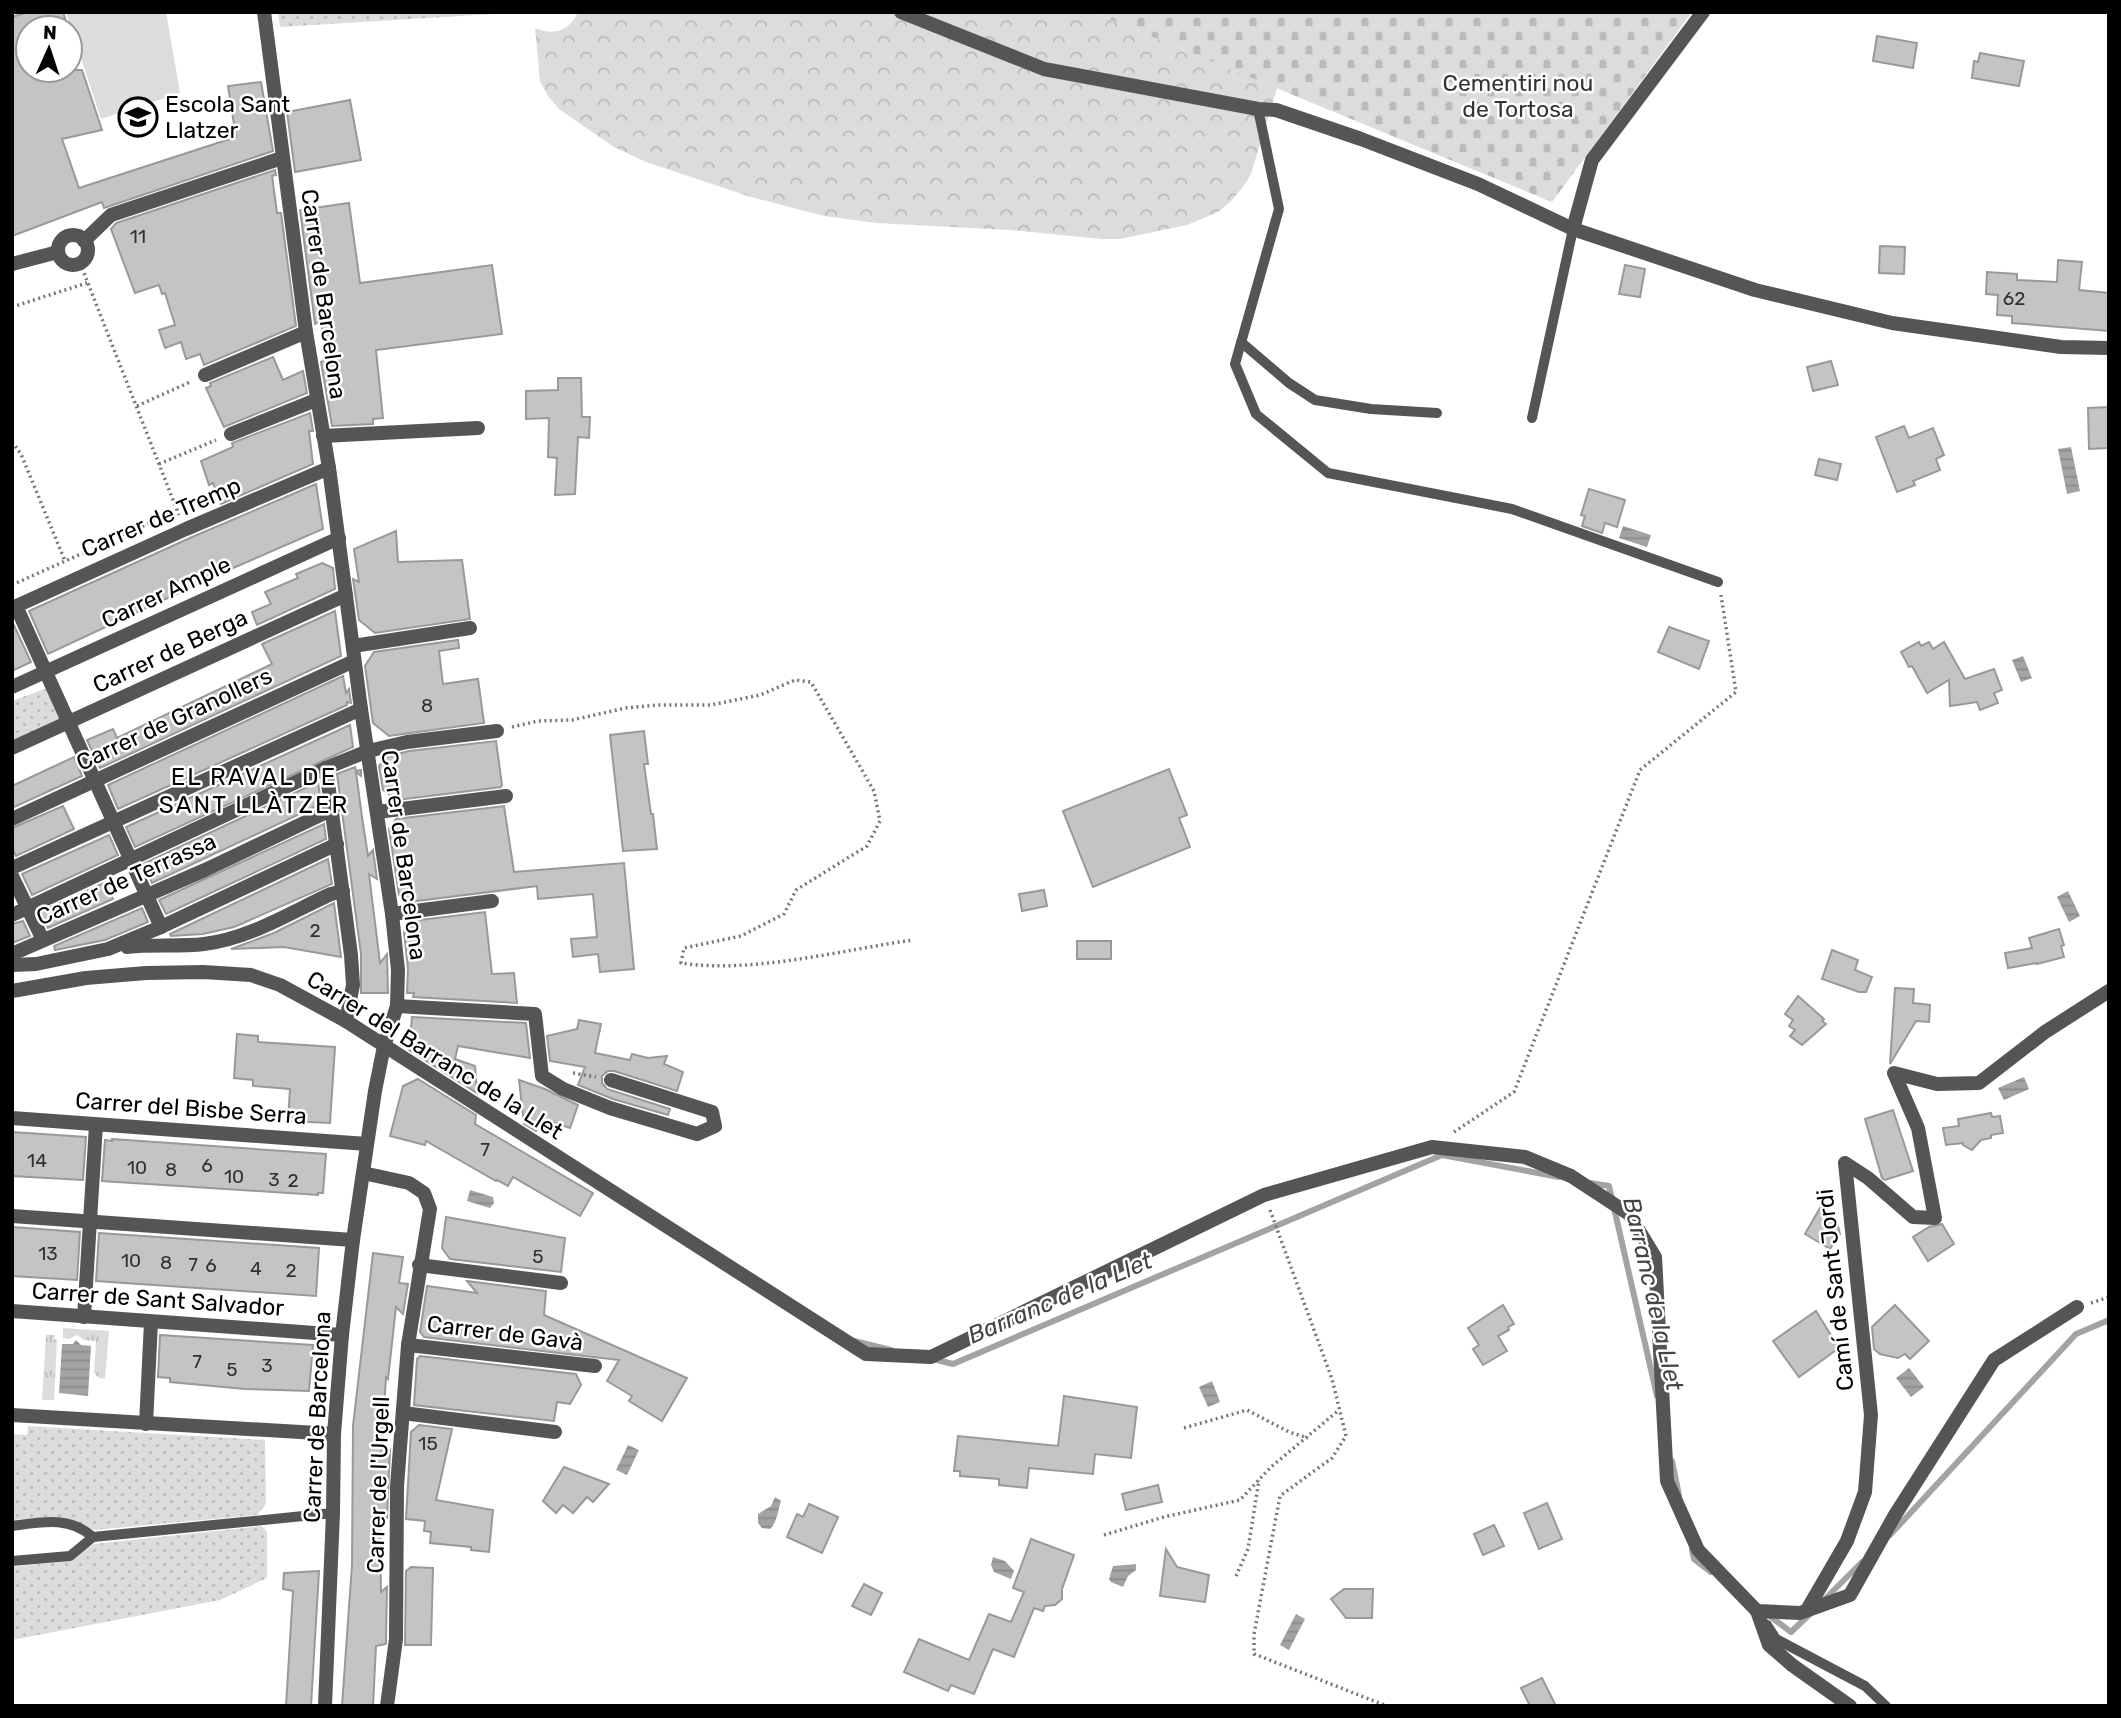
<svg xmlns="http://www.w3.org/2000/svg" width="2121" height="1718" viewBox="0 0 2121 1718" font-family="Rubik,sans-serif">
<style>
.grass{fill:url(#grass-tufts)}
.forest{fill:url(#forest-crowns)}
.cemetery{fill:url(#cemetery-stones)}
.park{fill:url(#park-dots)}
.pitch{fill:#dcdcdc}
.water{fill:url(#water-rules)}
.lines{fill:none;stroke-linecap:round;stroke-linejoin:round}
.stream{stroke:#a3a3a3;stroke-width:6}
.building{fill:#c4c4c4;stroke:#999;stroke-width:2}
.path{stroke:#777;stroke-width:3.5;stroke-dasharray:2 3.5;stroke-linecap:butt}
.lane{stroke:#555;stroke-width:10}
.street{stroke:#555;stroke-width:14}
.labels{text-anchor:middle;stroke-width:5;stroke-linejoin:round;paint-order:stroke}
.number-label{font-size:19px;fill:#313131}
.park-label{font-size:23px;fill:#333;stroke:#fff}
.poi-label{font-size:23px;fill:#000;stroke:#fff;text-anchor:start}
.street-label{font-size:23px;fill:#000;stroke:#fff}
.neighbourhood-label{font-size:24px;letter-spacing:2px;fill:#000;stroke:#fff}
.water-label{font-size:24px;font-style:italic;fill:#444;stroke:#fff}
</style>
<defs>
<pattern id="grass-tufts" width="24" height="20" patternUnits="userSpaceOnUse" patternTransform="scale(1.75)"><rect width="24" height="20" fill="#dcdcdc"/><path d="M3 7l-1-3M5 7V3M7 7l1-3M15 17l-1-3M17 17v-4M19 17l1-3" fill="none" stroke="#bbb"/></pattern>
<pattern id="forest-crowns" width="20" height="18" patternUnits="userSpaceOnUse" patternTransform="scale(1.75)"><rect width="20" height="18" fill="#dcdcdc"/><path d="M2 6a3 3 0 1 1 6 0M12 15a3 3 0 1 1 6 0" fill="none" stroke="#bbb"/></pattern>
<pattern id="cemetery-stones" width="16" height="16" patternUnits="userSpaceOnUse" patternTransform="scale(1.75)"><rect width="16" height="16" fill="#dcdcdc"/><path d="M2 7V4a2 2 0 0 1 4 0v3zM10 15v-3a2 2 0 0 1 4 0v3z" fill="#bbb"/></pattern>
<pattern id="park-dots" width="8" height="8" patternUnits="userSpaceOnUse" patternTransform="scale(1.75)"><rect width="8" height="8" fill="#dcdcdc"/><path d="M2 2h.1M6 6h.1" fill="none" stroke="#bbb" stroke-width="1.8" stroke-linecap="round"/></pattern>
<pattern id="water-rules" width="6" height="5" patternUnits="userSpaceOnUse" patternTransform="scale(1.75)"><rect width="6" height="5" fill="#a3a3a3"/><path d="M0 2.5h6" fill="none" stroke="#8b8b8b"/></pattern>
</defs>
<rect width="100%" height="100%" fill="#fff"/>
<!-- grass -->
<g class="grass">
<polygon points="63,1328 109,1331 105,1379 99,1378 94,1373 96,1341 84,1340 77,1335 69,1339 63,1338"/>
<polygon points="46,1335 55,1335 54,1339 57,1340 54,1400 42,1400"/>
</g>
<!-- forest -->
<path class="forest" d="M578,12H1092L1277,88L1251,174L1242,188L1231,201L1218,212L1187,225L1120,239H1102L1010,230L876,223L824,216L751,197L646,162L614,147L559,109L548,96L540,81L535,28C553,36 570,31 578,12Z"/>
<!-- cemetery -->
<polygon class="cemetery" points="1092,12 1692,12 1552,202"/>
<!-- park -->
<g class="park">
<polygon points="278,12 526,12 280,27"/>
<polygon points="50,687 64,723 12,744 12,701"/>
<polygon points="28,1426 265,1440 266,1504 257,1515 94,1530 64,1518 53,1517 12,1520 12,1434 27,1435"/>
<polygon points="262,1526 267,1532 267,1578 220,1600 12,1640 12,1567 62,1562 94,1544"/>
</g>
<!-- pitch -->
<polygon class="pitch" points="66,12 166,12 180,93 101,119"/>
<!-- water -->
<g class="water">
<polygon points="2071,447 2080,491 2067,494 2058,449"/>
<polygon points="1623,526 1651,535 1647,547 1619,538"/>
<polygon points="2023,656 2032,678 2021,682 2012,660"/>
<polygon points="2068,891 2080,916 2069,922 2057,897"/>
<polygon points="2024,1077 2029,1089 2004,1100 1998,1088"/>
<polygon points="470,1190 493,1197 494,1203 490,1208 467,1201"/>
<polygon points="76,1340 81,1345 91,1346 88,1396 59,1393 62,1344 73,1344"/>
<polygon points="1909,1368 1924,1387 1911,1397 1896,1378"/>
<polygon points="1212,1381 1220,1402 1208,1407 1199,1387"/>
<polygon points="628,1445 639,1450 627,1475 616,1470"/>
<path d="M775,1497L781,1501C778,1510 777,1523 770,1529L762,1528L758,1523V1514L771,1506Z"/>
<polygon points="993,1557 1005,1561 1014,1571 1011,1579 994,1572 991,1565"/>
<polygon points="1136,1564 1136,1570 1128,1576 1123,1587 1111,1582 1109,1579 1113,1566"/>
<polygon points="1296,1614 1305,1619 1289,1650 1280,1645"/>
</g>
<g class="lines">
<!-- stream -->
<g class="stream">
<polyline points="1590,1183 1609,1186 1657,1396"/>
<polyline points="854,1341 891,1350"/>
<polyline points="933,1359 953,1364 1442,1155 1559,1177"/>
<polyline points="1672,1461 1679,1495"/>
<polyline points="1890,1535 2076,1334 2109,1320"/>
<polyline points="1692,1550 1694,1559 1711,1572"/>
<polyline points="1825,1599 1862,1562"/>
<polyline points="1767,1614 1791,1632 1810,1614"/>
</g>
</g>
<!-- building -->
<g class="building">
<polygon points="28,12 63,12 68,28 28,28 28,70 82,70 102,130 62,139 79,188 236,137 228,86 261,82 273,151 104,208 102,202 12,236 12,17"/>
<polygon points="1877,36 1917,43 1913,68 1873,61"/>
<polygon points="1980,53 2024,61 2019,86 1972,78 1974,61 1978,62"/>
<polygon points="350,100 361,160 295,172 287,112"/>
<polygon points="275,170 276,175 272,176 277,213 281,213 296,326 204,365 200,354 186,359 181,342 165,348 159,330 175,325 165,293 162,294 159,285 135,293 111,229 116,223"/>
<polygon points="349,203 360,283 492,265 502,334 376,350 383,418 373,419 373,424 332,426 321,362 326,359 321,321 315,324 300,210"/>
<polygon points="1880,246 1905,247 1904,274 1879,273"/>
<polygon points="2058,260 2082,262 2079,290 2109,293 2109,331 2012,323 2012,316 1997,315 1998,295 1986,294 1987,272 2017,274 2017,280 2057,282"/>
<polygon points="1625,265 1645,269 1640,297 1619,294"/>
<polygon points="273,357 283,380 303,371 307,393 224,427 206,388 211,386 210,383"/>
<polygon points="1831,361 1838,385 1813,391 1807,367"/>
<polygon points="558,378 581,378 582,417 590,417 589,438 578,437 575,494 555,495 557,458 548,457 549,418 526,419 526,391 558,390"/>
<polygon points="2109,407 2109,448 2089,449 2088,408"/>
<polygon points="310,413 313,431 309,431 313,464 221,504 213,483 209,485 201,461 233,447 232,443"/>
<polygon points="1904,426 1909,438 1933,428 1944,455 1936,459 1940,470 1913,481 1915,485 1897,492 1876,437"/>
<polygon points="1819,459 1841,464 1837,480 1815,475"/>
<polygon points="316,484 323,529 217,575 48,654 29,611 190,538"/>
<polygon points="1589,489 1625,500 1617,527 1605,523 1602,533 1582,526 1585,516 1581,515"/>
<polygon points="396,531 398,562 462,560 470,619 375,633 359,620 353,579 359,582 354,549"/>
<polygon points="322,563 333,568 335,589 257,625 252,612 271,604 265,592 298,578 296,574"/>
<polygon points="335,611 341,656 100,768 87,740 113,729 117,738 272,664 262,644"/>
<polygon points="12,621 31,662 12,671"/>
<polygon points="1669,627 1709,641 1699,669 1658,652"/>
<polygon points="458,640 459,648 439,651 443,684 478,679 484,723 389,736 373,723 365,666 374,652"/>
<polygon points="1919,642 1921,646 1929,642 1933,649 1944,642 1965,679 1994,669 2002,690 1994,693 1998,703 1980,710 1977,702 1950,706 1949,680 1927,693 1912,666 1909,667 1901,652"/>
<polygon points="343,676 346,693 349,689 351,703 347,702 347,705 118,809 108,785"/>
<polygon points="350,725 353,747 135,847 126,827"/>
<polygon points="644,731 648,764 644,764 651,814 653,814 657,849 623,851 610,735"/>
<polygon points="496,741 502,785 501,787 397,800 383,790 379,766 386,757 409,751"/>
<polygon points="74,757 82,776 12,808 12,786"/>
<polygon points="355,767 356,771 361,770 361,776 356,772 362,817 368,856 373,850 377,879 369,874 380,963 387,954 388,993 361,993 361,954 337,774"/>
<polygon points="1169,769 1187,815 1179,818 1190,847 1093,887 1063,811"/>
<polygon points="318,782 321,804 152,883 143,864"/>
<polygon points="63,806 74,829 16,856 12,848 12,828"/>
<polygon points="504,806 514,872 624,863 634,969 600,972 598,954 573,957 571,939 597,937 593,894 538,899 537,886 409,902 399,895 389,829 396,819"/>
<polygon points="324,824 326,839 166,914 159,900"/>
<polygon points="109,835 118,855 32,895 22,874"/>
<polygon points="328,859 332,884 234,927 203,934 171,936 170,934"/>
<polygon points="106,882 113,899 48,928 40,912"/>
<polygon points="1044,890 1047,906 1022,911 1019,894"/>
<polygon points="334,903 341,957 284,947 231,949 274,933"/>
<polygon points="142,908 148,922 105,940 55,950 54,946"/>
<polygon points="485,912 492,974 514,973 517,1003 413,997 414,993 407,993 408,969 404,932 412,921"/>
<polygon points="23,921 30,936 12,943 12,924"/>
<polygon points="2059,929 2064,945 2061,946 2064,957 2037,964 2037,963 2008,968 2005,953 2032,948 2029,938"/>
<rect x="1077" y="941" width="34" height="18"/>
<polygon points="1832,950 1858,960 1855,970 1872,977 1866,992 1859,992 1822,979"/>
<polygon points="1895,988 1914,989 1913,1003 1930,1005 1929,1022 1916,1021 1890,1064"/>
<polygon points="1798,996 1824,1019 1822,1021 1826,1024 1802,1045 1790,1036 1795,1030 1789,1026 1793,1020 1785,1014"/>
<polygon points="412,1017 526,1023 530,1058 458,1046 455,1059 475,1066 477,1093 409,1050"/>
<polygon points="579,1020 601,1024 595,1053 630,1060 632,1054 648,1058 667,1056 664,1064 683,1072 677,1091 614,1071 608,1071 602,1076 602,1083 607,1089 670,1109 668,1115 613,1099 578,1085 585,1067 550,1061 547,1036 577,1029"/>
<polygon points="237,1034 258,1036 258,1042 335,1047 330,1123 288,1121 290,1089 253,1086 253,1080 234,1078"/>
<polygon points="418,1079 476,1115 475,1124 593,1193 580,1216 513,1177 508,1186 497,1180 496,1181 426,1141 425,1145 390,1136 403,1086"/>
<polygon points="519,1080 545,1089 578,1105 570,1128 544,1119 536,1131 524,1124"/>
<polygon points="1893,1110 1913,1171 1885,1180 1882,1178 1865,1119"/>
<polygon points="1991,1113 1992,1117 2000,1116 2003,1133 1991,1135 1991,1138 1981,1140 1972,1150 1963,1145 1963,1143 1946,1145 1943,1128 1959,1126 1958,1119"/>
<polygon points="12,1132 86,1137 83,1180 12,1176"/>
<polygon points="112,1139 326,1154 323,1193 318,1193 318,1195 102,1181 105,1140 112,1141"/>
<polygon points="1820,1208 1836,1218 1840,1234 1830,1249 1805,1234"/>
<polygon points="446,1217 565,1238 561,1272 450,1259 442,1248"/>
<polygon points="1942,1224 1954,1244 1928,1261 1913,1237 1929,1227"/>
<polygon points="12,1227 80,1232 77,1280 12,1276"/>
<polygon points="99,1233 319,1248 316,1296 96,1281"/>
<polygon points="373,1253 403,1257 399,1283 408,1284 403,1314 396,1307 388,1379 386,1377 381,1457 390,1450 387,1518 380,1517 381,1592 387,1587 386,1638 386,1644 376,1646 373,1706 342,1706 352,1565 353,1426"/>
<polygon points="467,1281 546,1291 544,1315 687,1378 662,1421 629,1401 632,1396 607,1381 619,1360 424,1337 420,1332 427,1286 477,1293"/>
<polygon points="1503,1305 1514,1324 1508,1327 1509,1330 1498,1336 1507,1351 1483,1365 1473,1349 1479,1345 1468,1328"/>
<polygon points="1895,1305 1929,1341 1910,1359 1905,1354 1898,1358 1880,1354 1874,1349 1872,1327"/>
<polygon points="1816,1311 1839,1348 1799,1377 1773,1341"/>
<polygon points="160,1335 313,1345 309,1391 245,1389 170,1382 170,1378 158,1377"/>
<polygon points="420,1356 576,1374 581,1385 570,1404 557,1402 554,1421 414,1405 417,1359"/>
<polygon points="1064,1396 1137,1407 1131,1458 1095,1454 1093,1474 1029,1468 1027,1488 999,1485 999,1479 960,1476 960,1471 954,1471 958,1436 1058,1446"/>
<polygon points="419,1425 452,1429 436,1500 493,1510 489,1552 471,1550 471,1547 430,1543 431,1532 424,1531 425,1521 406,1519 411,1432"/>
<polygon points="564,1467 609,1484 593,1502 587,1497 573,1513 563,1505 556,1513 543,1501"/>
<polygon points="1158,1485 1162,1502 1126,1510 1122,1494"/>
<polygon points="1547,1503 1562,1539 1539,1549 1524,1513"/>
<polygon points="809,1504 838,1517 822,1553 787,1537 797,1514 803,1517"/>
<polygon points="1494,1525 1504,1546 1483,1555 1474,1534"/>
<polygon points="1031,1539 1074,1555 1062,1589 1062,1599 1055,1605 1045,1606 1043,1611 1034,1608 1014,1657 993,1649 974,1694 951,1685 948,1691 904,1672 919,1639 969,1660 989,1614 1011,1622 1024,1592 1013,1588"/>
<polygon points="1166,1549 1177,1567 1209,1575 1205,1602 1160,1596"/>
<polygon points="411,1567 433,1568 431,1645 405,1645 406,1571"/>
<polygon points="319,1571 311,1706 286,1706 293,1591 283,1589 284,1573"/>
<polygon points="864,1584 882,1593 871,1615 852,1606"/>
<polygon points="1344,1589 1373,1589 1372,1618 1346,1618 1331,1599"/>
<polygon points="1542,1678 1556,1706 1530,1706 1521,1688"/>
</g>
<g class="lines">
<!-- path -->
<g class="path">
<polyline points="80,263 179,515"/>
<polyline points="12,307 87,283"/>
<polyline points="137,406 190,382"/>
<polyline points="12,442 21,454 65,561"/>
<polyline points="159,464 216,440"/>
<polyline points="12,585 176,511"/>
<path d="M512,727L538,721L572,720L626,708L658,705H711L760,695L795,680L811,682L874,791L880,821L867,846L796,890L784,914L741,936L684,948L681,963C751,974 842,950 913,940"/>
<polyline points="573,1073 596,1077"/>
<polyline points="1454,1132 1514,1092 1640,770 1736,692 1721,595"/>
<polyline points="1270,1210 1332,1379 1346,1436 1332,1458 1280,1496 1254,1634 1254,1654 1387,1706"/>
<polyline points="2091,1303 2109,1297"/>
<polyline points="1184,1428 1247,1410 1289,1432 1308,1438"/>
<polyline points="1104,1535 1164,1517 1240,1500 1271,1467 1339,1410"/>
<polyline points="1236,1576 1248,1549 1259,1480"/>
</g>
<!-- lane -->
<g class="lane">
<polyline points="1258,109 1279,209 1235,364 1256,414 1328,473 1512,509 1718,582"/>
<polyline points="1241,342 1289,383 1315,400 1371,409 1437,413"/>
<polyline points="1532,418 1573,229"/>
<path d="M12,1526C42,1522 69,1516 93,1537"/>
<polyline points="12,1561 70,1556 93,1537 333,1513"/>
<polyline points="1767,1625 1776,1639 1865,1686 1886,1706"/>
</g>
<!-- street -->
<g class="street">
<polyline points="264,12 306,332 329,468 361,709 392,914 398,970 397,1006 384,1046 375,1091 353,1240 342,1335 334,1434 333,1513 325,1706"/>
<polyline points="901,12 1044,69 1258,109 1276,110 1361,139 1478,184 1573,229 1755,290 1892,323 2061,347 2109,348"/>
<polyline points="1573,229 1592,160 1703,12"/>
<circle cx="73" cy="250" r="15"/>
<polyline points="84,241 111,215 282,158"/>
<polyline points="12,264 58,252"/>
<polyline points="205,375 306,332"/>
<polyline points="231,434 316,400"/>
<polyline points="323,436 478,428"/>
<polyline points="16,606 161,927"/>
<polyline points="12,608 186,529 329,468"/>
<polyline points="353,646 470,628"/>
<polyline points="12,687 339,538"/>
<polyline points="12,748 346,595"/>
<polyline points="326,768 351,955 353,985 346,1021"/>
<polyline points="377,812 506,796"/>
<polyline points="12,819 354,661"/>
<polyline points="12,868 361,709"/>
<polyline points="12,876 43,940"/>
<polyline points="392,914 492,901"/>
<polyline points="12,915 326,768 368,751 407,742 497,731"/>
<path d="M127,947C153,944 179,947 204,944C249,939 291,912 331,894L343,891"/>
<polyline points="12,954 205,870 333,809"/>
<polyline points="12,965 36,964 108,949 161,927 337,844"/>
<polyline points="12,991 86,978 146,973 203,972 251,975 280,985 346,1021 866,1354 931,1357 1264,1195 1432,1147 1525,1157 1571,1176 1629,1214 1655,1257 1667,1481 1698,1550 1757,1611 1800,1613 1850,1595 1895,1515 1994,1360 2077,1307"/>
<polyline points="397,1006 535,1014 542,1076 563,1089 610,1108 697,1134 715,1126 712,1112 611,1080"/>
<polyline points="12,1118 367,1144"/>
<polyline points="363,1173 409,1183 424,1193 430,1209 408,1345 397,1486 396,1639 387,1706"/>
<polyline points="12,1216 353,1240"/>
<polyline points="419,1265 561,1283"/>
<polyline points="12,1311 342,1335"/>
<polyline points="84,1317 96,1125"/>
<polyline points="408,1345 595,1366"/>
<polyline points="403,1413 555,1432"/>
<polyline points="12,1415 334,1434"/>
<polyline points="146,1424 151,1322"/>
<polyline points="1807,1610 1847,1541 1865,1492 1871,1415 1845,1163 1868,1178 1913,1217 1935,1218 1918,1128 1894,1073 1937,1084 1979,1083 2045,1032 2109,991"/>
<polyline points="1757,1611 1769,1645 1792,1665 1850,1706"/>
</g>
</g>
<!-- icons -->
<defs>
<g id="school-ring" transform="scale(2.0125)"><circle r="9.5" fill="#fff" stroke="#000" stroke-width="1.5"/><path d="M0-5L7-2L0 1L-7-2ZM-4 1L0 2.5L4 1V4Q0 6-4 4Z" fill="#000"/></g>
</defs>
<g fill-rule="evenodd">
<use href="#school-ring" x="138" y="117"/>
</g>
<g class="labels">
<!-- number labels -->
<g class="number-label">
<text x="138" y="243">11</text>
<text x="2014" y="305">62</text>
<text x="427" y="712">8</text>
<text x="315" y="937">2</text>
<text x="485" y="1156">7</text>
<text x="37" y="1167">14</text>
<text x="207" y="1172">6</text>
<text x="137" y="1174">10</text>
<text x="171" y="1176">8</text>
<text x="234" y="1183">10</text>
<text x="274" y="1186">3</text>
<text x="293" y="1187">2</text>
<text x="48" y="1260">13</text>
<text x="538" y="1263">5</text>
<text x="131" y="1267">10</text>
<text x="166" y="1269">8</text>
<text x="193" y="1271">7</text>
<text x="211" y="1272">6</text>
<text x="256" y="1275">4</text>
<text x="291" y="1277">2</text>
<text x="197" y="1368">7</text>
<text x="267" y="1372">3</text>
<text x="232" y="1376">5</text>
<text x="428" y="1450">15</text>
</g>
<!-- park labels -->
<g class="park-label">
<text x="1518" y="91">Cementiri nou<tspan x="1518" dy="26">de Tortosa</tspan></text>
</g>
<!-- poi labels -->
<g class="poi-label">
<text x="165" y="112">Escola Sant<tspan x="165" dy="26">Llatzer</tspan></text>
</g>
<!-- street labels -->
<g class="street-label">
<text transform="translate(324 294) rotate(82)" y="8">Carrer de Barcelona</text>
<text transform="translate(161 517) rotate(-23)" y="8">Carrer de Tremp</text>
<text transform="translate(166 592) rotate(-25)" y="8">Carrer Ample</text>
<text transform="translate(170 651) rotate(-25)" y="8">Carrer de Berga</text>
<text transform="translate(174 719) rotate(-25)" y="8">Carrer de Granollers</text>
<text transform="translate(404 855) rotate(82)" y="8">Carrer de Barcelona</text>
<text transform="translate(126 879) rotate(-24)" y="8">Carrer de Terrassa</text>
<text transform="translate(435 1055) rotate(32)" y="8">Carrer del Barranc de la Llet</text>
<text transform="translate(191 1108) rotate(4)" y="8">Carrer del Bisbe Serra</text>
<text transform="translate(1835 1290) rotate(-96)" y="8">Camí de Sant Jordi</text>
<text transform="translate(158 1299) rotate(4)" y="8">Carrer de Sant Salvador</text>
<text transform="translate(505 1333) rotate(7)" y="8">Carrer de Gavà</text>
<text transform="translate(317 1417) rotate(-87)" y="8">Carrer de Barcelona</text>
<text transform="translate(378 1485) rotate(-88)" y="8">Carrer de l'Urgell</text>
</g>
<!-- neighbourhood labels -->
<g class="neighbourhood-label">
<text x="254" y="785">EL RAVAL DE<tspan x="254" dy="28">SANT LLÀTZER</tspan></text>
</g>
<!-- water labels -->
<g class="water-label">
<text transform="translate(1653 1294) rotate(77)" y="8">Barranc de la Llet</text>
<text transform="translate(1060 1298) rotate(-23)" y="8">Barranc de la Llet</text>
</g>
</g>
<!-- border -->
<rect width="2121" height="1718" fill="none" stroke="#000000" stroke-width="28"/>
<!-- north arrow -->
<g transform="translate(49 49) rotate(3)"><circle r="33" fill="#ffffff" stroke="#999999" stroke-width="2"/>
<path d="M0-5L12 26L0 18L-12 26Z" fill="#000000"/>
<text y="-10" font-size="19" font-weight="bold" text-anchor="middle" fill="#000000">N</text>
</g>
</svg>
